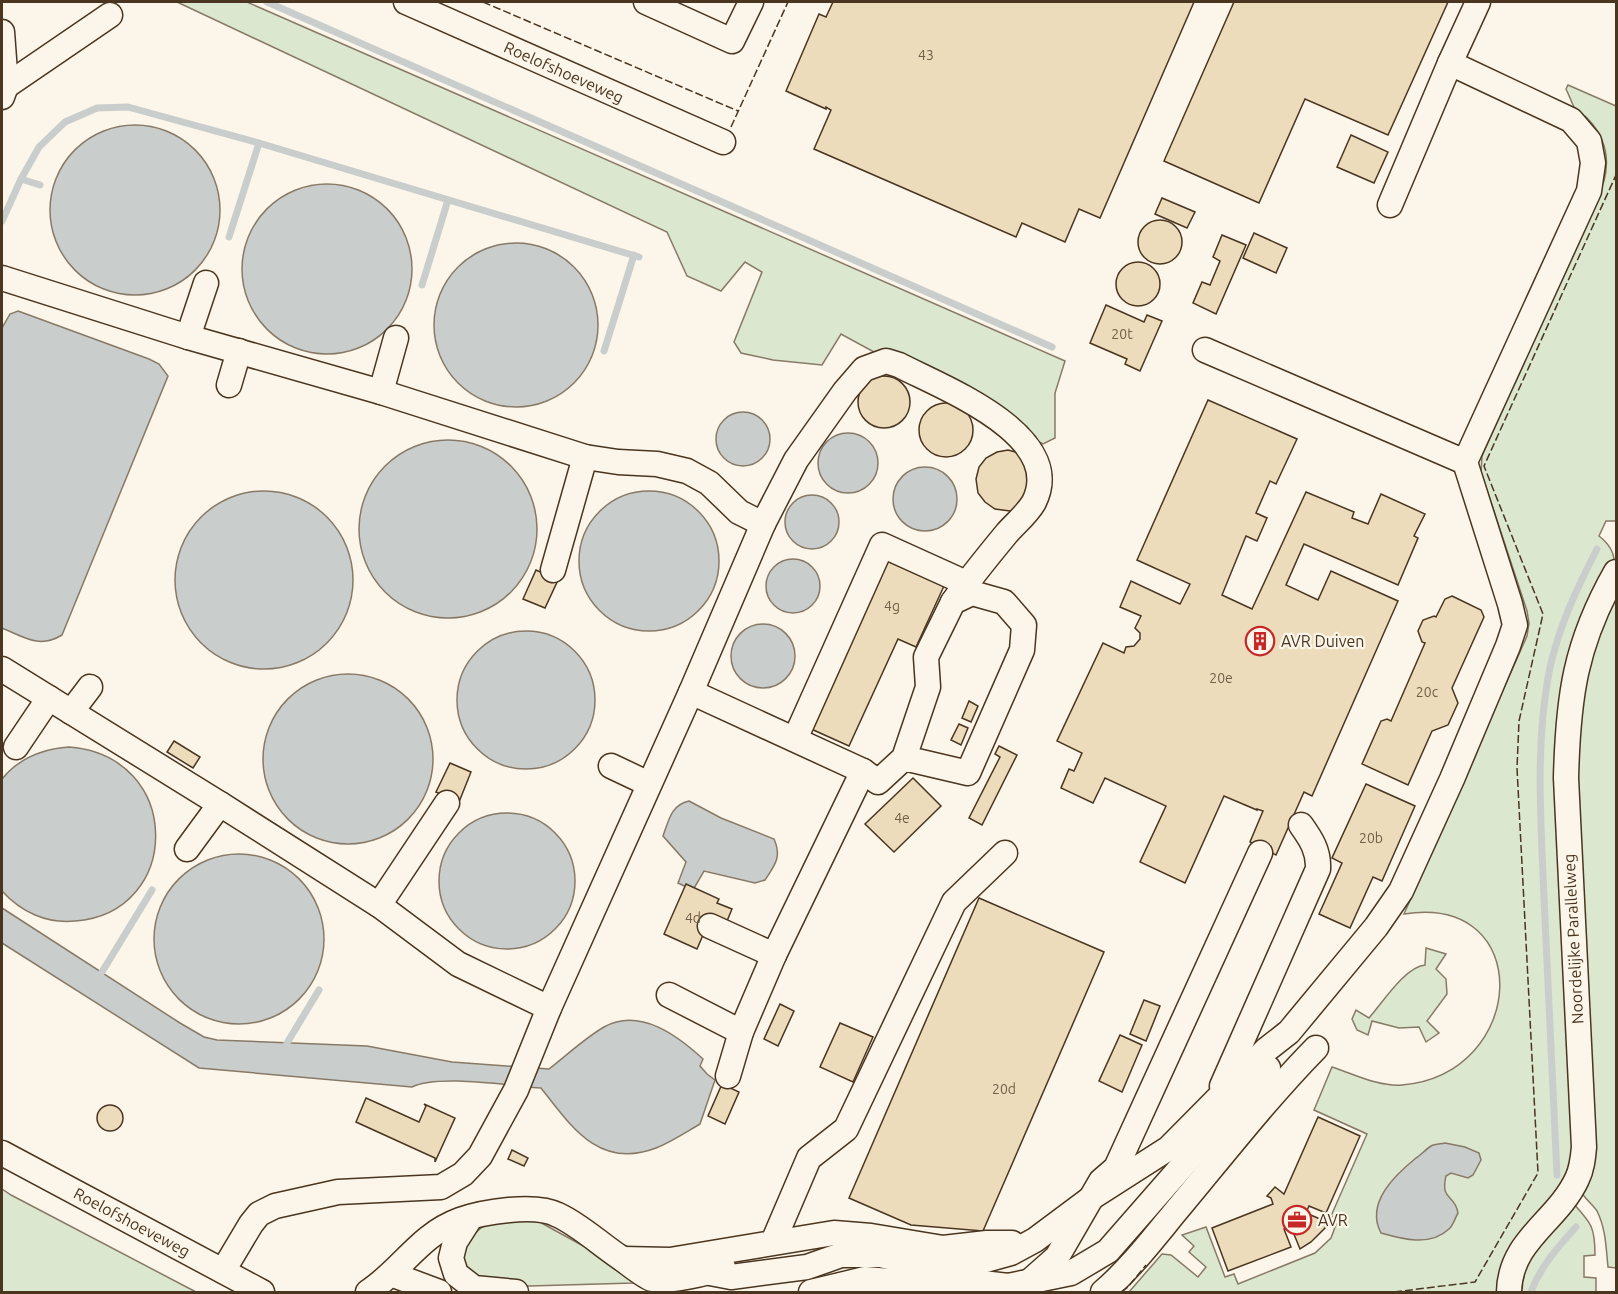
<svg xmlns="http://www.w3.org/2000/svg" width="1618" height="1294" viewBox="0 0 1618 1294" font-family="Ubuntu,sans-serif">
<style>
.green{fill:#dce7d0;stroke:#887966;stroke-width:1.5}
.water{fill:#c9cecd;stroke:#887966;stroke-width:1.5}
.lines{fill:none;stroke-linecap:round;stroke-linejoin:round}
.stream{stroke:#c9cecd;stroke-width:7}
.building{fill:#ecdcbc;stroke:#4a3520;stroke-width:1.5}
.minor-casing{stroke:#4a3520;stroke-width:27}
.minor{stroke:#fbf6e9;stroke-width:24}
.fence{stroke:#4a3520;stroke-width:1.5;stroke-dasharray:8 3;stroke-linecap:butt}
.labels{text-anchor:middle;stroke-width:4.5;stroke-linejoin:round;paint-order:stroke}
.number-label{font-size:14px;fill:#725f47}
.street-label{font-size:16px;fill:#4a3520;stroke:#fbf6e9}
.poi-label{font-size:16px;fill:#4a3520;stroke:#fbf6e9;text-anchor:start}
</style>
<rect width="100%" height="100%" fill="#fbf6e9"/>
<!-- green -->
<g class="green">
<polygon points="177,2 247,2 1065,361 1055,393 1055,438 1043,444 841,334 822,365 773,360 741,353 734,342 762,272 745,262 721,291 687,276 667,232"/>
<path d="M1568,85L1616,106V521H1606L1599,536C1608,543 1615,552 1614,564L1573,658L1576,1161L1501,1292H1129L1162,1254L1171,1255L1198,1277L1206,1267L1189,1252L1194,1246L1182,1235L1206,1227L1225,1277L1234,1274L1238,1284L1315,1253L1331,1238L1338,1219L1331,1216L1367,1134L1314,1110L1332,1067C1354,1074 1379,1087 1402,1085C1528,1074 1536,893 1404,914L1527,636L1529,623L1527,611L1481,472L1482,456L1604,181C1610,158 1605,137 1588,119C1584,114 1577,112 1574,107C1571,101 1569,95 1566,89Z"/>
<path d="M1616,584V1268L1608,1267C1606,1248 1606,1229 1597,1211C1592,1203 1583,1198 1580,1189L1570,775L1586,648Z"/>
<path d="M1426,948L1446,954L1436,969L1446,979L1447,994L1427,1021L1439,1033L1426,1042L1419,1027L1399,1028L1372,1021L1368,1035L1357,1030L1352,1019L1356,1010L1369,1018C1383,1002 1405,967 1425,965Z"/>
<polygon points="2,1189 11,1195 196,1292 2,1292"/>
<path d="M1572,1202C1591,1223 1595,1226 1595,1255L1584,1256V1277L1596,1278V1292H1515L1516,1276Z"/>
<path d="M536,1220L587,1248L631,1279L633,1283L529,1286L501,1284L487,1282L466,1269C464,1263 462,1257 464,1251C467,1239 481,1225 493,1222C506,1218 523,1220 536,1220Z"/>
</g>
<!-- water -->
<g class="water">
<circle cx="135" cy="210" r="85"/>
<circle cx="327" cy="269" r="85"/>
<circle cx="516" cy="325" r="82"/>
<path d="M18,311L149,359L159,364L168,376L62,635C39,649 24,637 2,628V328L10,314Z"/>
<circle cx="743" cy="439" r="27"/>
<circle cx="848" cy="463" r="30"/>
<circle cx="448" cy="529" r="89"/>
<circle cx="925" cy="499" r="32"/>
<circle cx="649" cy="561" r="70"/>
<circle cx="264" cy="580" r="89"/>
<circle cx="812" cy="522" r="27"/>
<circle cx="793" cy="586" r="27"/>
<circle cx="763" cy="656" r="32"/>
<circle cx="526" cy="700" r="69"/>
<circle cx="348" cy="759" r="85"/>
<path d="M69,747C184,756 183,913 75,921C47,924 21,912 2,891V779C19,758 42,749 69,747Z"/>
<path d="M689,801L721,818L774,839C782,857 775,865 765,880L755,883L704,871L693,890L678,883L686,862L663,836C669,820 671,805 689,801Z"/>
<circle cx="507" cy="881" r="68"/>
<circle cx="239" cy="939" r="85"/>
<path d="M2,908L180,1023L204,1037L217,1040L367,1046L452,1062L549,1069C567,1055 585,1038 604,1027C640,1007 678,1036 703,1059L700,1066L707,1074L715,1080L700,1124C686,1132 671,1142 656,1148C599,1170 571,1126 541,1088C509,1086 439,1074 412,1087L199,1068L2,943Z"/>
<path d="M1445,1143L1465,1147L1479,1153L1481,1160L1473,1175L1468,1178L1451,1173L1446,1176C1440,1201 1455,1194 1458,1213C1455,1218 1453,1226 1449,1229C1430,1247 1402,1239 1381,1233C1365,1203 1395,1175 1416,1158C1421,1155 1426,1149 1431,1146C1435,1144 1441,1144 1445,1143Z"/>
</g>
<g class="lines">
<!-- stream -->
<g class="stream">
<polyline points="267,2 1052,347"/>
<polyline points="40,185 21,179 39,147 65,122 97,108 128,107 259,143 639,257"/>
<polyline points="2,221 21,179"/>
<polyline points="229,237 259,143"/>
<polyline points="422,285 448,200"/>
<polyline points="604,351 634,255"/>
<polyline points="102,972 152,890"/>
<polyline points="287,1043 319,990"/>
<path d="M1557,1175C1553,1083 1549,991 1544,898C1541,823 1535,746 1549,672C1558,628 1577,588 1597,549"/>
<path d="M1531,1292C1540,1267 1558,1247 1576,1227"/>
</g>
</g>
<!-- building -->
<g class="building">
<polygon points="833,2 1194,2 1100,218 1079,209 1065,242 1022,223 1016,237 814,149 831,110 826,107 826,109 786,91 819,14 826,17"/>
<polygon points="1234,2 1448,2 1388,135 1305,99 1259,203 1164,161"/>
<polygon points="1351,135 1388,152 1374,183 1337,167"/>
<polygon points="1162,198 1195,212 1187,228 1155,214"/>
<circle cx="1160" cy="242" r="22"/>
<polygon points="1254,233 1287,248 1276,273 1243,258"/>
<polygon points="1222,235 1246,245 1216,314 1193,303 1202,282 1210,285 1220,261 1213,257"/>
<circle cx="1138" cy="284" r="22"/>
<polygon points="1106,305 1144,322 1147,315 1162,321 1140,371 1125,364 1127,359 1090,343"/>
<circle cx="884" cy="402" r="26"/>
<polygon points="1208,400 1297,439 1276,484 1270,481 1256,513 1267,518 1257,541 1246,536 1222,595 1252,609 1306,492 1354,512 1352,518 1368,524 1381,494 1425,514 1414,536 1418,538 1398,585 1304,544 1286,585 1318,600 1331,571 1398,601 1312,796 1304,792 1276,855 1250,842 1263,811 1257,809 1257,810 1224,796 1185,883 1140,862 1166,806 1105,778 1093,803 1061,788 1069,769 1074,771 1082,753 1057,741 1103,643 1124,653 1126,647 1134,646 1140,639 1140,633 1135,628 1141,616 1120,607 1131,581 1180,604 1190,584 1137,560"/>
<circle cx="946" cy="430" r="27"/>
<polygon points="1008,450 1019,453 1036,487 1017,509 1010,511 995,509 985,502 978,493 976,479 979,467 986,458 997,452"/>
<polygon points="885,560 944,586 916,647 898,639 849,746 809,728"/>
<polygon points="536,570 558,580 545,608 523,599"/>
<polygon points="1452,596 1481,610 1484,617 1452,688 1458,703 1448,725 1432,731 1408,785 1362,764 1381,721 1387,719 1391,721 1425,643 1422,642 1418,631 1423,620 1434,616 1436,617 1445,599"/>
<polygon points="969,701 978,706 971,722 962,718"/>
<polygon points="959,724 968,728 961,745 951,740"/>
<polygon points="174,741 200,757 193,768 167,752"/>
<polygon points="999,746 1017,755 982,825 969,818 1000,757 995,754"/>
<polygon points="450,763 471,772 459,802 436,792"/>
<polygon points="913,778 941,806 894,852 865,824"/>
<polygon points="1366,784 1415,806 1382,881 1373,877 1350,928 1319,914 1342,863 1332,858"/>
<polygon points="686,884 719,899 717,903 732,909 727,921 712,914 697,949 664,934"/>
<polygon points="979,898 1104,952 983,1231 911,1225 849,1198"/>
<polygon points="1144,1000 1160,1006 1146,1041 1130,1034"/>
<polygon points="780,1004 794,1011 778,1046 764,1039"/>
<polygon points="840,1023 873,1037 853,1082 820,1067"/>
<polygon points="1120,1035 1142,1045 1122,1092 1099,1081"/>
<polygon points="722,1084 739,1092 725,1124 708,1116"/>
<polygon points="366,1098 419,1122 426,1106 424,1104 455,1118 435,1162 435,1158 356,1122"/>
<circle cx="110" cy="1118" r="13"/>
<polygon points="1318,1117 1360,1136 1326,1213 1309,1206 1306,1213 1327,1222 1325,1228 1311,1242 1300,1249 1291,1227 1284,1229 1291,1247 1228,1271 1212,1228 1273,1204 1271,1198 1267,1196 1275,1187 1284,1194"/>
<polygon points="512,1150 528,1158 524,1166 508,1159"/>
</g>
<g class="lines">
<!-- minor casing -->
<g class="minor-casing">
<g id="minor">
<polyline points="406,2 723,142"/>
<polyline points="646,2 732,41 751,2"/>
<polyline points="2,32 6,86 2,97"/>
<polyline points="1450,63 1478,2"/>
<polyline points="6,86 110,15"/>
<polyline points="2,278 188,337 381,392 585,457 618,462 657,464 687,471 709,483 739,512 763,524 691,692 549,1008"/>
<polyline points="188,337 206,283"/>
<polyline points="1205,350 1465,462"/>
<polyline points="229,385 239,351"/>
<polyline points="381,392 396,338"/>
<path d="M763,524L796,460L845,391L864,369L886,361L899,365C943,388 1067,435 1034,502C1028,513 1015,524 1007,533C988,556 970,578 953,602"/>
<polyline points="553,570 585,457"/>
<polyline points="2,669 220,804"/>
<polyline points="691,692 863,771 878,782 904,758 968,773 1022,650 1024,625 1004,602 972,593 953,602 926,657 928,687 904,758"/>
<polyline points="71,712 90,687"/>
<polyline points="795,739 882,545 966,583"/>
<polyline points="16,747 49,698"/>
<polyline points="611,766 649,784"/>
<polyline points="187,849 220,804 379,905 458,964 549,1008 516,1090 480,1156 463,1174 441,1187 338,1192 275,1206 259,1214 251,1224 223,1271"/>
<polyline points="379,905 447,803"/>
<polyline points="710,926 774,955"/>
<polyline points="669,995 741,1032"/>
<polyline points="728,1076 741,1032 774,955 863,771"/>
<path d="M1222,1086L1318,869C1319,851 1311,839 1301,825"/>
<polyline points="2,1153 262,1292"/>
<polyline points="471,1217 455,1242 451,1258 456,1274 474,1288 516,1292"/>
<polyline points="773,1242 809,1158 846,1129 954,902 1005,853"/>
<polyline points="623,1259 670,1260 834,1233 871,1236 943,1248 987,1243 1012,1243"/>
<polyline points="710,1273 731,1277 807,1267 841,1255 881,1255 918,1264 949,1265 982,1261 1011,1253 1035,1240 1094,1196 1169,1148 1266,1050 1289,1032 1376,927 1401,891 1452,779 1508,646 1515,625 1510,604 1465,462 1589,191 1593,163 1589,141 1571,120 1450,63 1390,205"/>
<polyline points="391,1274 439,1292"/>
<polyline points="1031,1280 1057,1257 1101,1181 1116,1168 1260,853"/>
<path d="M368,1292C402,1270 419,1235 460,1220C483,1212 535,1203 558,1215C578,1224 599,1243 618,1256C627,1262 643,1276 652,1279C666,1283 710,1273 723,1267"/>
<polyline points="811,1292 865,1279 928,1284 974,1282 1008,1286 1071,1273 1108,1251 1268,1068"/>
<path d="M1103,1292C1130,1269 1153,1239 1176,1211C1222,1156 1266,1099 1316,1048"/>
<path d="M1509,1292C1510,1240 1557,1222 1577,1179C1582,1169 1583,1158 1584,1147L1566,778C1568,697 1575,644 1616,572"/>
</g>
</g>
<!-- minor -->
<use href="#minor" class="minor"/>
<!-- fence -->
<g class="fence">
<polyline points="483,2 738,111"/>
<polyline points="731,127 788,2"/>
<polyline points="1121,1292 1128,1287 1146,1265"/>
<polyline points="1394,1292 1475,1282 1538,1173 1517,768 1519,721 1543,614 1484,466 1616,175"/>
</g>
</g>
<!-- icons -->
<defs>
<g id="building-ring" transform="scale(1.5)"><circle r="9.5" fill="#fbf6e9" stroke="#c62828" stroke-width="1.5"/><path d="M-4-6H4V6H1V3H-1V6H-4ZM-2.5-4.3h1.7v1.8h-1.7ZM.8-4.3h1.7v1.8H.8ZM-2.5-1h1.7V.8h-1.7ZM.8-1h1.7V.8H.8Z" fill="#c62828"/></g>
<g id="office-ring" transform="scale(1.5)"><circle r="9.5" fill="#fbf6e9" stroke="#c62828" stroke-width="1.5"/><path d="M-6-3h4V-5.5h4V-3h4V5H-6ZM-1-4.5V-3h2v-1.5ZM-6 0V1H6V0Z" fill="#c62828"/></g>
</defs>
<g fill-rule="evenodd">
<use href="#building-ring" x="1260" y="641"/>
<use href="#office-ring" x="1297" y="1220"/>
</g>
<g class="labels">
<!-- number labels -->
<g class="number-label">
<text x="926" y="60">43</text>
<text x="1122" y="339">20t</text>
<text x="892" y="611">4g</text>
<text x="1221" y="683">20e</text>
<text x="1427" y="697">20c</text>
<text x="902" y="823">4e</text>
<text x="1371" y="843">20b</text>
<text x="693" y="923">4d</text>
<text x="1004" y="1094">20d</text>
</g>
<!-- street labels -->
<g class="street-label">
<text transform="translate(564 72) rotate(24)" y="6">Roelofshoeveweg</text>
<text transform="translate(1573 939) rotate(-93)" y="6">Noordelijke Parallelweg</text>
<text transform="translate(132 1222) rotate(28)" y="6">Roelofshoeveweg</text>
</g>
<!-- poi labels -->
<g class="poi-label">
<text x="1281" y="647">AVR Duiven</text>
<text x="1318" y="1226">AVR</text>
</g>
</g>
<!-- border -->
<rect width="1618" height="1294" fill="none" stroke="#4a3520" stroke-width="6"/>
</svg>
